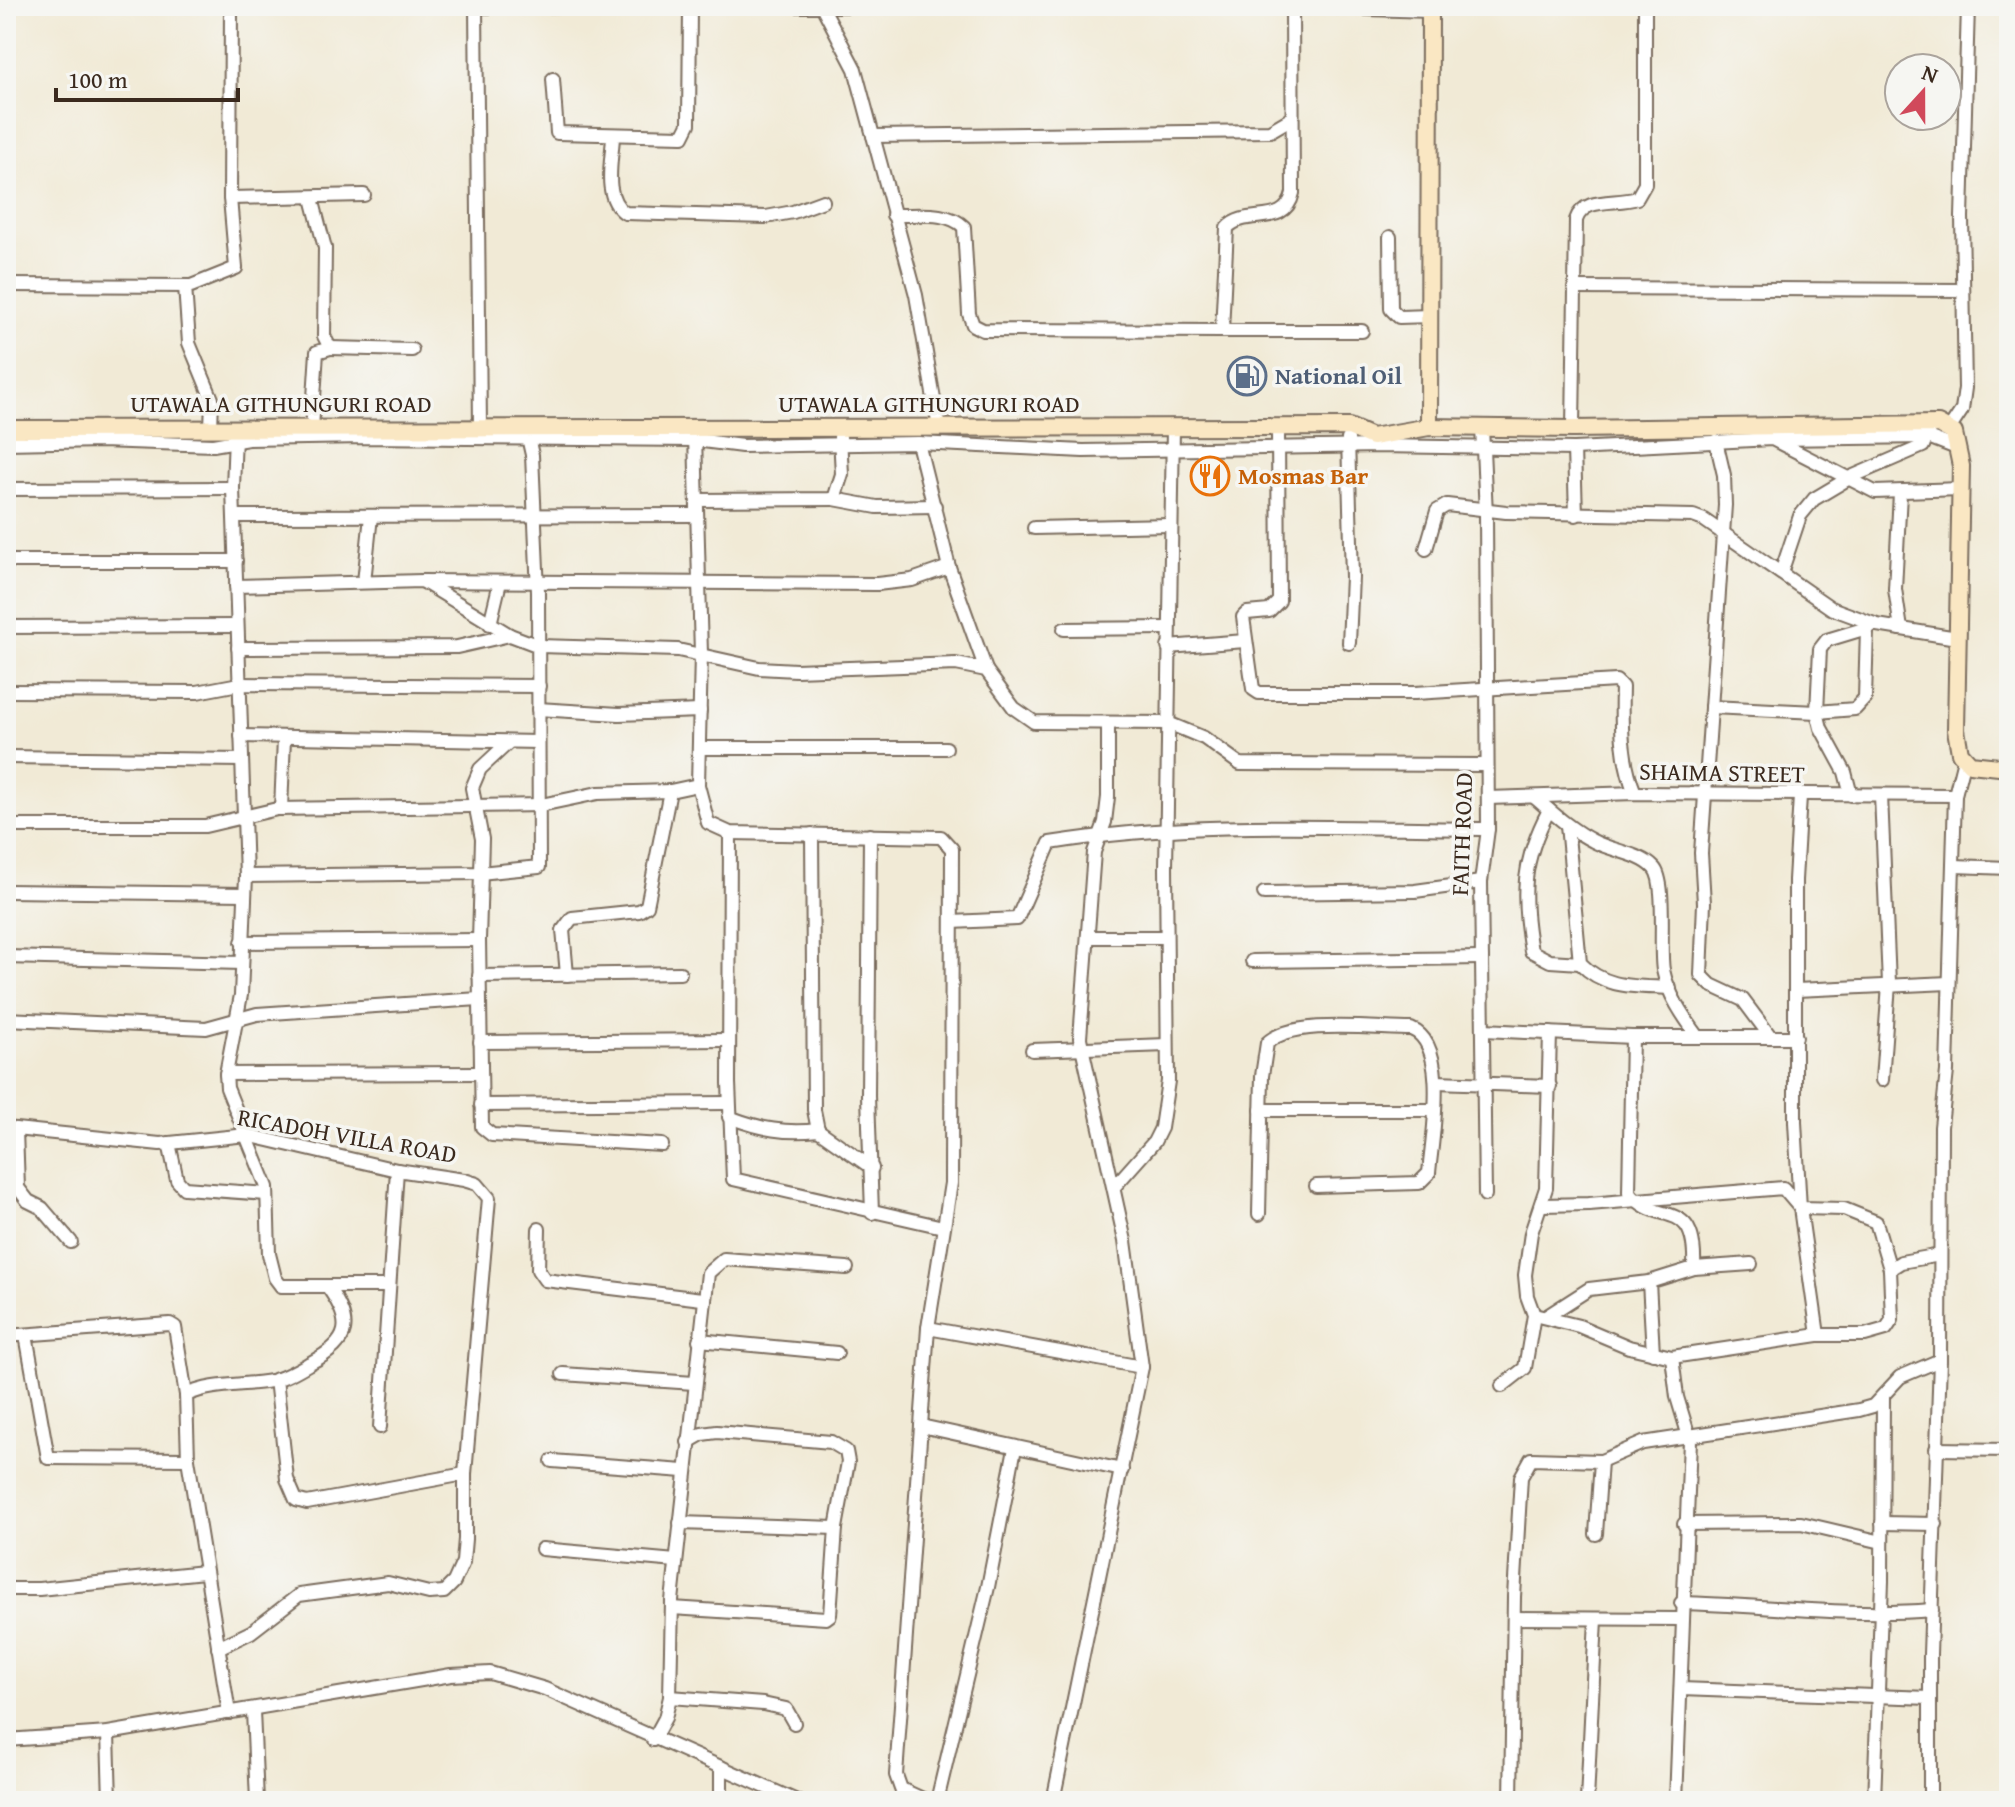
<svg xmlns="http://www.w3.org/2000/svg" width="2015" height="1807" viewBox="0 0 2015 1807" font-family="'Gentium Book Plus',serif">
<style>
.lines{fill:none;stroke-linecap:round;stroke-linejoin:round}
.street-casing{stroke:#7b6d5e;stroke-width:16}
.secondary-casing{stroke:#7b6d5e;stroke-width:20}
.street{stroke:#fff;stroke-width:12}
.secondary{stroke:#fae7c3;stroke-width:16}
.labels{text-anchor:middle;stroke-width:7;stroke-linejoin:round;paint-order:stroke}
.service-label{font-size:24px;font-weight:bold;fill:#4e5e75;stroke:#f6f6f2;text-anchor:start}
.street-label{font-size:24px;fill:#3b2a1e;stroke:#f6f6f2}
.food-label{font-size:24px;font-weight:bold;fill:#c56008;stroke:#f6f6f2;text-anchor:start}
</style>
<rect width="100%" height="100%" fill="#f6f6f2"/>
<filter id="ink" filterUnits="userSpaceOnUse"><feTurbulence type="fractalNoise" baseFrequency=".0125" numOctaves="2"/><feDisplacementMap in="SourceGraphic" scale="16" xChannelSelector="R" yChannelSelector="G"/><feConvolveMatrix kernelMatrix="1 2 1 2 8 2 1 2 1" color-interpolation-filters="sRGB"/></filter>
<filter id="wash" filterUnits="userSpaceOnUse"><feTurbulence type="fractalNoise" baseFrequency=".006" numOctaves="4" result="noise"/><feDisplacementMap in="SourceGraphic" scale="32" xChannelSelector="R" yChannelSelector="G"/><feGaussianBlur stdDeviation="1.8" result="paint"/><feColorMatrix in="noise" values="0 0 0 0 0 0 0 0 0 0 0 0 0 0 0 0 0 1.4 0 .05"/><feComposite in="paint" operator="in"/></filter>
<g filter="url(#wash)">
<rect width="100%" height="100%" fill="#f1ead6"/>
</g>
<g filter="url(#ink)">
<g class="lines">
<!-- street casing -->
<g class="street-casing">
<g id="street">
<polyline points="476,6 480,427"/>
<polyline points="724,6 915,6"/>
<polyline points="822,6 855,69 916,295 939,428"/>
<polyline points="1274,6 1430,11"/>
<path d="M1292,6L1293,193C1285,229 1246,207 1227,228L1222,331H1362"/>
<polyline points="476,7 561,6"/>
<polyline points="553,79 557,133 683,136 689,124 690,6"/>
<path d="M613,136C612,162 602,197 625,213L766,217L793,212L823,201"/>
<polyline points="873,136 1270,131 1292,118"/>
<polyline points="6,182 6,209"/>
<polyline points="230,198 364,195"/>
<polyline points="312,198 325,248 324,336 330,348 317,352 312,428"/>
<path d="M893,215C916,216 947,210 964,227L969,314L973,325L983,330L1222,331"/>
<polyline points="1390,237 1391,309 1399,317 1430,316"/>
<polyline points="6,285 191,286 236,268 230,198 231,6"/>
<polyline points="185,286 189,343 212,399 211,429"/>
<polyline points="1574,288 1963,290"/>
<polyline points="330,348 412,350"/>
<polyline points="1482,427 1486,514 1488,829 1481,882 1485,1195"/>
<polyline points="1950,428 1962,410 1965,388 1962,217 1968,6"/>
<path d="M1278,429L1279,601L1269,611L1247,613L1243,617L1253,689L1259,693H1415L1616,681L1622,687C1621,723 1621,759 1635,793"/>
<path d="M1573,429L1576,220C1584,196 1616,205 1637,198L1645,184V6"/>
<polyline points="235,435 233,488 246,876 241,995 226,1074 227,1088 267,1187 269,1254 275,1278 281,1286 389,1286"/>
<polyline points="695,435 701,654 698,785 708,823 730,833 941,837 952,849 951,1183 928,1328 896,1775 901,1789 927,1801"/>
<polyline points="1348,439 1352,577 1349,643"/>
<polyline points="1775,439 1928,437 1959,449"/>
<polyline points="1716,441 1724,475 1725,505 1701,853 1704,903 1701,975 1711,985 1743,1000 1770,1036"/>
<polyline points="6,443 101,441 213,445 248,439 364,437 695,440 742,446 918,443 1083,451 1380,446 1574,449 1772,439 1875,492 1960,489"/>
<polyline points="918,443 949,567 986,670"/>
<polyline points="1574,449 1576,515"/>
<polyline points="6,489 233,488"/>
<polyline points="1900,493 1895,589 1901,629"/>
<polyline points="834,499 877,507 935,506"/>
<polyline points="697,500 834,499 842,474 840,437"/>
<polyline points="235,516 697,515"/>
<polyline points="1034,528 1170,525"/>
<polyline points="1426,549 1437,511 1447,505 1506,512 1693,516 1704,520 1831,608 1877,625 1957,638"/>
<polyline points="6,561 236,561"/>
<polyline points="1781,573 1800,516 1814,499 1851,477 1923,446 1931,424"/>
<polyline points="422,581 510,635 539,646 678,650 759,668 796,670 956,664 986,670 1014,708 1034,722 1168,723 1204,738 1240,764 1486,765"/>
<polyline points="364,582 371,516"/>
<polyline points="236,586 422,581 877,584 912,580 949,567"/>
<polyline points="490,624 500,582"/>
<polyline points="6,627 237,626"/>
<polyline points="1064,629 1169,628"/>
<polyline points="1168,647 1245,641"/>
<polyline points="238,648 457,647 510,635"/>
<polyline points="6,691 197,692 239,684 539,686"/>
<polyline points="1711,707 1817,712 1855,709 1865,698 1867,629"/>
<polyline points="538,709 619,714 700,711"/>
<polyline points="241,736 538,742"/>
<polyline points="509,742 480,769 472,788 482,839 479,940 482,1127 492,1135 662,1145"/>
<polyline points="699,748 946,748"/>
<polyline points="6,757 242,760"/>
<polyline points="1851,795 1845,772 1821,728 1817,712 1820,649 1827,640 1870,627"/>
<polyline points="1881,795 1889,984 1882,1080"/>
<polyline points="1800,796 1795,880 1795,1122 1800,1208 1818,1335"/>
<path d="M1534,797C1553,813 1571,830 1593,841C1611,851 1640,853 1654,868C1667,882 1659,948 1663,970C1668,994 1683,1016 1697,1035"/>
<polyline points="1488,798 1635,793 1955,795"/>
<polyline points="281,809 284,739"/>
<path d="M1549,810C1522,861 1521,894 1531,951L1550,961L1580,963"/>
<path d="M1567,825L1580,963C1605,989 1635,986 1670,988"/>
<polyline points="6,826 205,826 277,809 541,805 598,793 670,791 698,785"/>
<polyline points="730,833 729,1083 733,1179 943,1227"/>
<polyline points="812,834 814,1110 818,1130"/>
<polyline points="870,835 868,1096 872,1213"/>
<polyline points="1954,866 2009,868"/>
<polyline points="246,876 480,873 539,867 538,592 532,455 527,433"/>
<polyline points="6,891 245,894"/>
<polyline points="1264,893 1415,891 1481,882"/>
<path d="M952,922L1017,919L1050,843C1194,819 1343,828 1488,829"/>
<polyline points="1089,937 1166,937"/>
<polyline points="242,942 479,940"/>
<polyline points="6,957 242,963"/>
<polyline points="1252,961 1482,958"/>
<polyline points="567,975 563,930 572,918 639,911 647,906 670,791"/>
<polyline points="479,976 680,973"/>
<polyline points="1796,990 1949,983"/>
<polyline points="6,1019 206,1028 257,1014 479,999"/>
<polyline points="1484,1030 1632,1037 1796,1037"/>
<path d="M1632,1037L1629,1192C1657,1229 1697,1194 1694,1268"/>
<polyline points="480,1042 729,1040"/>
<polyline points="1032,1050 1167,1045"/>
<polyline points="226,1074 481,1073"/>
<polyline points="1436,1082 1550,1086"/>
<polyline points="481,1105 729,1103"/>
<polyline points="1261,1110 1434,1110"/>
<path d="M729,1117C761,1129 785,1134 818,1130L872,1168"/>
<polyline points="6,1128 160,1144 247,1135 397,1170 464,1180 477,1184 489,1198 465,1474 465,1539 463,1562 454,1582 444,1592 429,1593 388,1583 299,1595 251,1632 218,1648"/>
<polyline points="16,1130 18,1188 28,1201 42,1208 71,1242"/>
<polyline points="169,1143 177,1180 184,1188 267,1194"/>
<polyline points="1114,1187 1154,1142 1161,1128 1168,1081 1166,868 1173,428"/>
<polyline points="1542,1205 1589,1204 1783,1188 1800,1208 1844,1209 1876,1222 1890,1269"/>
<path d="M1259,1214L1262,1076L1267,1043C1293,1018 1374,1029 1411,1029C1450,1044 1432,1138 1429,1173L1419,1183L1316,1186"/>
<polyline points="539,1229 538,1270 545,1280 702,1299"/>
<polyline points="1649,1282 1653,1353"/>
<polyline points="1534,1315 1579,1326 1629,1347 1672,1357 1818,1335 1865,1335 1886,1329 1892,1320 1890,1269 1901,1262 1940,1255"/>
<polyline points="1547,1316 1589,1289 1649,1282 1694,1268 1751,1264"/>
<polyline points="928,1328 1142,1367"/>
<polyline points="26,1335 48,1458 188,1459"/>
<polyline points="6,1336 170,1324 175,1327 186,1395 188,1459 229,1713"/>
<polyline points="699,1340 837,1353"/>
<polyline points="1672,1357 1677,1397 1690,1440 1676,1801"/>
<polyline points="563,1374 694,1383"/>
<polyline points="276,1379 287,1479 296,1500 307,1503 465,1474"/>
<polyline points="1502,1386 1525,1368 1534,1315 1527,1296 1525,1275 1531,1233 1546,1188 1550,1033"/>
<path d="M186,1395C213,1383 242,1386 271,1381C285,1378 298,1370 310,1363C351,1342 354,1323 327,1286"/>
<polyline points="921,1426 1122,1470"/>
<polyline points="380,1427 397,1170"/>
<polyline points="1936,1449 2009,1450"/>
<polyline points="552,1461 684,1471"/>
<polyline points="680,1523 836,1528"/>
<polyline points="1882,1523 1936,1524"/>
<polyline points="1684,1524 1801,1523 1882,1542"/>
<polyline points="1596,1534 1601,1461"/>
<polyline points="542,1549 676,1561"/>
<polyline points="6,1589 39,1589 204,1572"/>
<path d="M1681,1603C1764,1605 1849,1617 1932,1610"/>
<polyline points="672,1608 826,1618 830,1615 836,1528 848,1462 846,1451 831,1442 717,1432 702,1434 688,1442"/>
<polyline points="1514,1618 1680,1619"/>
<polyline points="1681,1689 1930,1698"/>
<polyline points="670,1697 763,1704 786,1709 794,1723"/>
<polyline points="253,1711 257,1801"/>
<polyline points="108,1733 110,1801"/>
<polyline points="6,1740 108,1733 451,1675 490,1673 545,1689 797,1801"/>
<polyline points="653,1740 665,1718 670,1697 672,1601 708,1273 724,1259 847,1268"/>
<polyline points="721,1767 721,1801"/>
<polyline points="937,1801 988,1587 1015,1448"/>
<polyline points="1053,1801 1142,1367 1125,1241 1080,1038 1094,852 1105,822 1108,797 1108,725"/>
<polyline points="1511,1801 1514,1597 1521,1477 1531,1459 1601,1461 1643,1443 1859,1410 1873,1406 1900,1377 1940,1360"/>
<polyline points="1587,1801 1596,1619"/>
<polyline points="1874,1801 1882,1581 1883,1398"/>
<polyline points="1930,1801 1930,1654 1940,1360 1941,1127 1947,1071 1955,795 1964,759"/>
</g>
</g>
<!-- secondary casing -->
<g class="secondary-casing">
<g id="secondary">
<polyline points="1429,427 1430,6"/>
<polyline points="6,429 1349,427 1372,437 1429,427 1573,429 1938,424 1954,433 1961,466 1956,730 1960,753 1970,764 2009,768"/>
</g>
</g>
<!-- street -->
<use href="#street" class="street"/>
<!-- secondary -->
<use href="#secondary" class="secondary"/>
</g>
</g>
<!-- icons -->
<defs>
<g id="fuel-ring" transform="scale(2)"><circle r="9.5" fill="#f6f6f2" stroke="#5c6f8a" stroke-width="1.5"/><path d="M-5.5-6h7V0h2V4h1.3V-2.5L3-4.5l.8-.8L6-3V5H2.5V1h-1V6h-7ZM-4.2-4.7v3.2H.2V-4.7Z" fill="#5c6f8a"/></g>
<g id="restaurant-ring" transform="scale(2)"><circle r="9.5" fill="#f6f6f2" stroke="#e8710a" stroke-width="1.5"/><path d="M-5-6h1v4h1v-4h1v4h1v-4h1v5L-1.5 .5V6h-2V.5L-5-1ZM5-6V6H3V1.5H1.5Q1.5-4 5-6Z" fill="#e8710a"/></g>
</defs>
<g fill-rule="evenodd">
<use href="#fuel-ring" x="1247" y="376"/>
<use href="#restaurant-ring" x="1210" y="476"/>
</g>
<g class="labels">
<!-- service labels -->
<g class="service-label">
<text x="1275" y="384">National Oil</text>
</g>
<!-- street labels -->
<g class="street-label">
<text x="281" y="412">UTAWALA GITHUNGURI ROAD</text>
<text x="929" y="412">UTAWALA GITHUNGURI ROAD</text>
<text transform="translate(1722 773) rotate(1)" y="8">SHAIMA STREET</text>
<text transform="translate(1462 834) rotate(-88)" y="8">FAITH ROAD</text>
<text transform="translate(347 1136) rotate(10)" y="8">RICADOH VILLA ROAD</text>
</g>
<!-- food labels -->
<g class="food-label">
<text x="1238" y="484">Mosmas Bar</text>
</g>
</g>
<!-- margin -->
<rect width="2015" height="1807" fill="none" stroke="#f6f6f2" stroke-width="32"/>
<!-- north arrow -->
<g transform="translate(1923 92) rotate(21)"><circle r="38" fill="#f6f6f2" stroke="#aba49d" stroke-width="2"/>
<path d="M0-6L14 30L0 20L-14 30Z" fill="#d1495b"/>
<text y="-12" font-size="22" font-weight="bold" text-anchor="middle" fill="#3b2a1e">N</text>
</g>
<!-- scale -->
<path d="M56 88v12h182v-12" fill="none" stroke="#3b2a1e" stroke-width="4"/>
<text x="68" y="88" font-size="24" fill="#3b2a1e" stroke="#f6f6f2" stroke-width="6" paint-order="stroke">100 m</text>
</svg>
